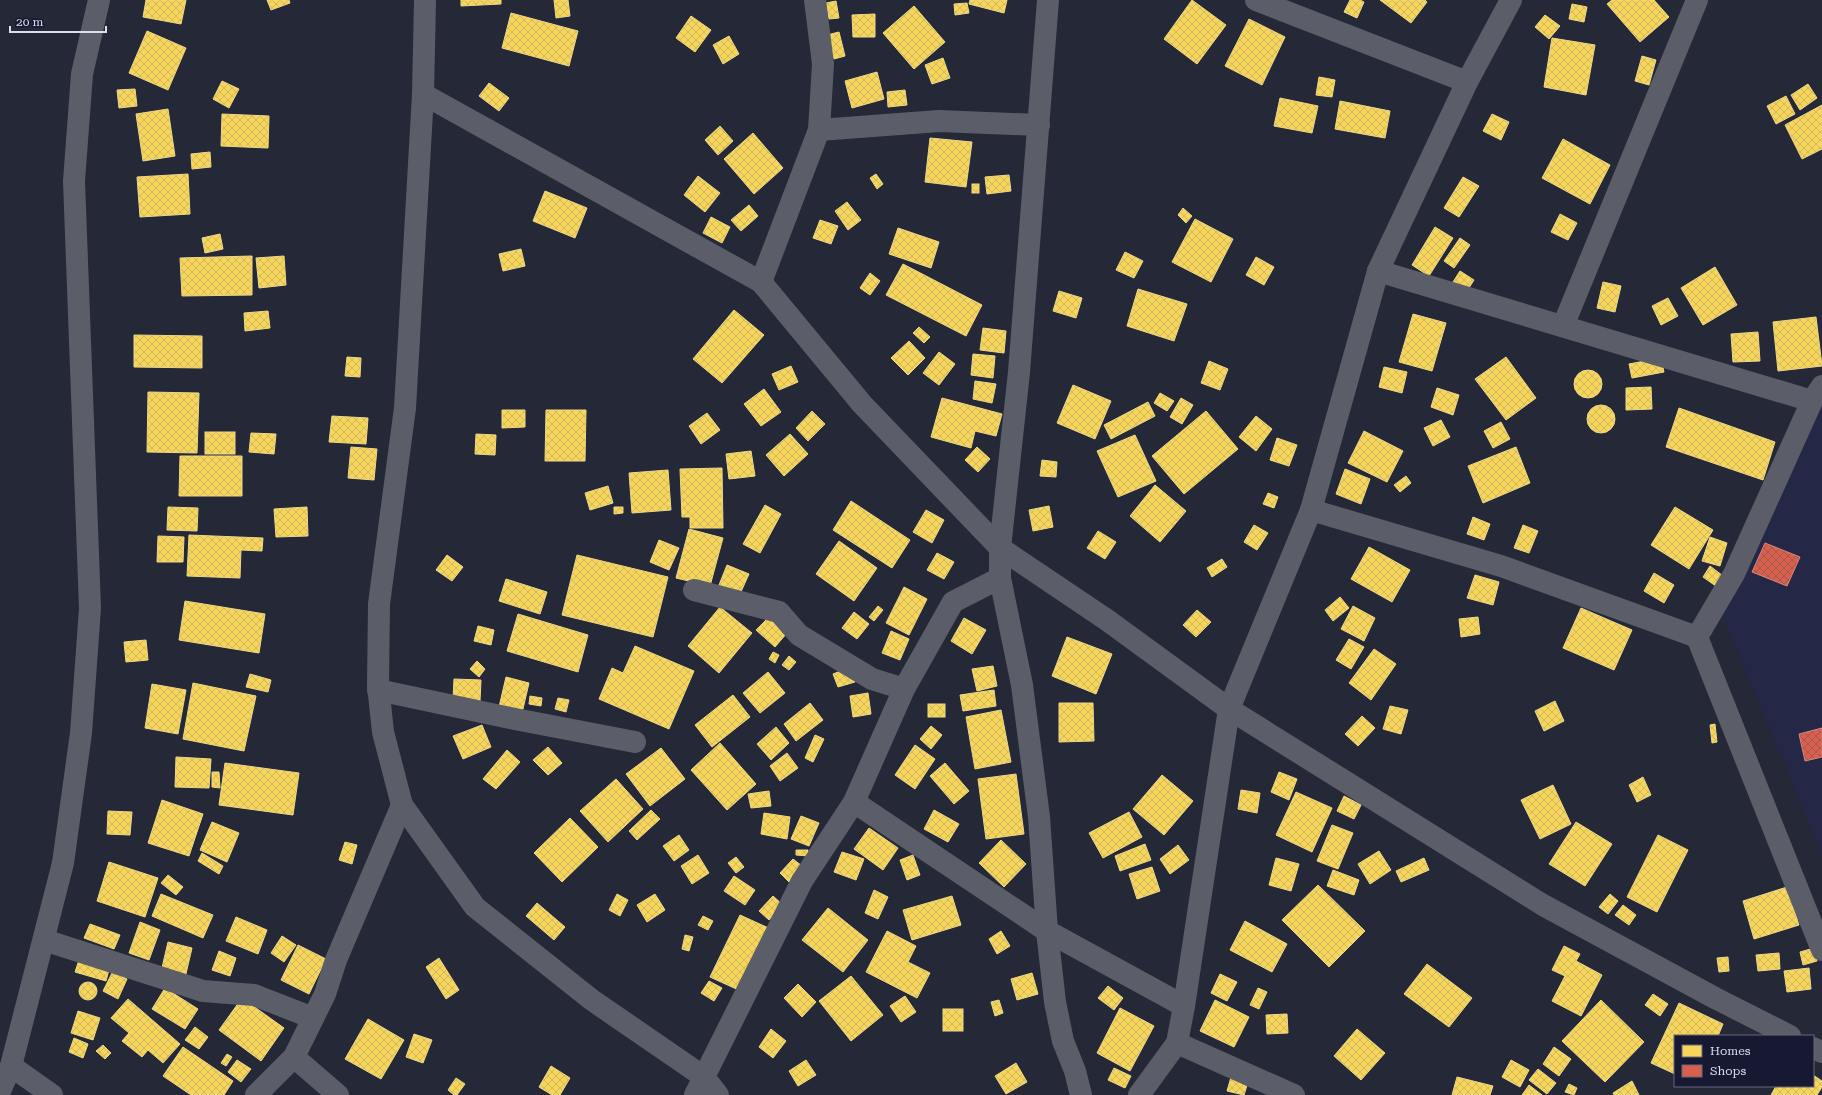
<svg xmlns="http://www.w3.org/2000/svg" width="1822" height="1095" viewBox="0 0 1822 1095" font-family="'Roboto Serif',serif">
<style>
.built{fill:#242846}
.homes{fill:url(#homes-cross-hatch);stroke:#eed888}
.shops{fill:url(#shops-cross-hatch);stroke:#d7867e}
.lines{fill:none;stroke-linecap:round;stroke-linejoin:round}
.street{stroke:#5b5e69;stroke-width:22}
</style>
<defs>
<pattern id="homes-cross-hatch" width="8" height="8" patternUnits="userSpaceOnUse"><rect width="8" height="8" fill="#f6d55c"/><path d="M0 0l8 8M0 8l8-8" fill="none" stroke="#d2b858"/></pattern>
<pattern id="shops-cross-hatch" width="8" height="8" patternUnits="userSpaceOnUse"><rect width="8" height="8" fill="#d6604d"/><path d="M0 0l8 8M0 8l8-8" fill="none" stroke="#a9574c"/></pattern>
</defs>
<rect width="100%" height="100%" fill="#252836"/>
<!-- built -->
<polygon class="built" points="1822,402 1822,855 1719,608"/>
<!-- homes -->
<g class="homes">
<polygon points="146,0 186,0 181,24 143,17"/>
<polygon points="267,0 289,0 290,3 271,10"/>
<polygon points="461,0 501,0 501,4 461,6"/>
<polygon points="554,0 568,0 570,16 556,18"/>
<polygon points="970,0 1007,0 1004,13 969,4"/>
<polygon points="1192,0 1226,25 1197,64 1164,39"/>
<polygon points="1350,0 1360,0 1364,2 1357,18 1344,12"/>
<polygon points="1380,0 1425,0 1427,2 1411,23"/>
<polygon points="1612,0 1654,0 1669,17 1640,42 1607,4"/>
<polygon points="836,1 839,18 829,19 826,3"/>
<polygon points="967,3 969,13 955,15 954,4"/>
<polygon points="1572,4 1587,7 1584,22 1569,19"/>
<polygon points="914,6 945,42 914,69 883,33"/>
<polygon points="511,13 578,31 569,66 502,48"/>
<polygon points="875,14 875,37 853,37 852,15"/>
<polygon points="1545,15 1560,26 1549,39 1535,27"/>
<polygon points="691,16 711,30 695,52 676,38"/>
<polygon points="1249,19 1285,37 1262,85 1225,66"/>
<polygon points="147,31 186,48 168,90 129,73"/>
<polygon points="839,32 845,56 834,59 827,35"/>
<polygon points="729,36 739,54 723,64 713,45"/>
<polygon points="1552,38 1595,45 1586,95 1544,87"/>
<polygon points="1642,56 1656,60 1649,85 1635,81"/>
<polygon points="943,58 950,78 932,84 925,65"/>
<polygon points="877,72 884,99 852,108 845,81"/>
<polygon points="1319,77 1335,80 1332,97 1316,95"/>
<polygon points="222,81 239,89 229,108 213,99"/>
<polygon points="489,83 509,98 499,111 479,96"/>
<polygon points="1808,84 1817,98 1800,110 1791,95"/>
<polygon points="135,89 137,106 119,108 117,90"/>
<polygon points="905,90 907,105 888,107 887,92"/>
<polygon points="1786,96 1795,114 1776,124 1767,106"/>
<polygon points="1280,98 1318,106 1312,133 1274,126"/>
<polygon points="1340,101 1390,111 1385,138 1335,129"/>
<polygon points="1822,105 1822,149 1802,159 1785,125"/>
<polygon points="168,109 175,156 143,161 136,114"/>
<polygon points="222,114 269,116 268,148 221,146"/>
<polygon points="1492,114 1509,122 1501,140 1483,131"/>
<polygon points="720,126 733,141 718,155 705,140"/>
<polygon points="753,133 783,168 754,194 724,159"/>
<polygon points="930,138 972,142 966,187 925,182"/>
<polygon points="1563,139 1610,165 1590,204 1542,178"/>
<polygon points="210,152 211,167 192,169 191,154"/>
<polygon points="188,174 190,214 140,217 137,177"/>
<polygon points="876,174 883,184 877,189 870,178"/>
<polygon points="1009,175 1011,191 987,194 985,177"/>
<polygon points="698,176 720,193 705,212 684,195"/>
<polygon points="1463,177 1479,186 1459,217 1444,208"/>
<rect x="972" y="184" width="7" height="9"/>
<polygon points="545,191 587,208 575,238 533,221"/>
<polygon points="847,202 861,220 848,230 835,211"/>
<polygon points="749,205 758,216 741,231 731,220"/>
<polygon points="1183,208 1192,216 1186,223 1178,215"/>
<polygon points="1560,214 1577,223 1568,240 1551,232"/>
<polygon points="711,217 730,227 722,243 703,233"/>
<polygon points="1195,219 1233,239 1211,282 1172,262"/>
<polygon points="820,220 838,226 831,244 813,238"/>
<polygon points="1435,227 1453,238 1429,276 1412,265"/>
<polygon points="898,228 939,242 931,268 889,254"/>
<polygon points="220,234 223,249 205,253 202,238"/>
<polygon points="1460,238 1470,245 1454,268 1444,261"/>
<polygon points="521,249 525,266 503,271 499,254"/>
<polygon points="1125,252 1143,261 1134,278 1116,270"/>
<polygon points="252,256 252,295 182,296 180,258"/>
<polygon points="284,256 286,285 259,288 256,258"/>
<polygon points="1256,257 1274,267 1264,285 1246,275"/>
<polygon points="903,264 982,305 966,336 886,295"/>
<polygon points="1715,267 1737,305 1703,325 1681,288"/>
<polygon points="1460,271 1474,280 1467,291 1453,282"/>
<polygon points="870,273 880,281 870,295 860,288"/>
<polygon points="1603,282 1621,286 1615,312 1597,308"/>
<polygon points="1138,289 1187,304 1174,341 1127,326"/>
<polygon points="1059,291 1082,298 1076,318 1053,311"/>
<polygon points="1668,298 1678,316 1661,325 1652,306"/>
<polygon points="734,310 764,335 722,383 693,359"/>
<polygon points="268,311 270,328 245,331 244,313"/>
<polygon points="1413,314 1446,323 1432,371 1399,362"/>
<polygon points="1816,317 1822,366 1778,371 1773,322"/>
<polygon points="919,327 930,337 924,343 913,333"/>
<polygon points="983,328 1006,331 1004,353 980,350"/>
<polygon points="1758,332 1760,361 1733,362 1731,334"/>
<polygon points="134,335 202,336 202,368 134,367"/>
<polygon points="909,341 925,358 908,375 891,358"/>
<polygon points="939,352 955,364 939,385 923,373"/>
<polygon points="973,354 995,356 993,378 971,375"/>
<polygon points="347,357 361,358 360,377 345,376"/>
<polygon points="1506,357 1536,398 1506,420 1475,379"/>
<polygon points="1661,358 1664,372 1632,378 1629,364"/>
<polygon points="1209,361 1228,369 1220,390 1201,383"/>
<polygon points="791,366 798,382 779,390 772,374"/>
<polygon points="1384,367 1407,372 1402,393 1379,387"/>
<circle cx="1588" cy="384" r="14"/>
<polygon points="975,381 996,384 992,403 973,399"/>
<polygon points="1073,385 1111,401 1095,439 1057,423"/>
<polygon points="1651,387 1652,409 1626,410 1626,388"/>
<polygon points="1437,388 1459,395 1453,415 1431,407"/>
<polygon points="764,389 781,412 761,426 744,404"/>
<polygon points="148,392 199,393 197,453 147,452"/>
<polygon points="1160,393 1174,401 1167,411 1154,403"/>
<polygon points="942,398 1002,414 996,436 975,431 971,448 931,437"/>
<polygon points="1181,398 1193,405 1182,424 1170,417"/>
<polygon points="1148,402 1155,416 1111,439 1104,425"/>
<circle cx="1601" cy="419" r="14"/>
<polygon points="1679,408 1775,442 1763,480 1666,447"/>
<polygon points="502,410 525,410 525,427 502,428"/>
<polygon points="546,410 586,410 585,461 545,461"/>
<polygon points="812,411 825,424 808,441 796,428"/>
<polygon points="1206,411 1238,449 1184,494 1152,456"/>
<polygon points="707,413 720,430 701,444 689,426"/>
<polygon points="332,416 368,418 366,444 329,442"/>
<polygon points="1256,416 1272,429 1256,451 1239,437"/>
<polygon points="1441,420 1450,437 1433,446 1424,428"/>
<polygon points="1501,422 1510,439 1493,448 1484,431"/>
<polygon points="1364,431 1403,451 1387,482 1348,463"/>
<rect x="205" y="432" width="30" height="22"/>
<polygon points="251,433 276,434 274,454 249,452"/>
<polygon points="476,434 496,435 495,455 475,454"/>
<polygon points="790,434 808,454 784,476 766,455"/>
<polygon points="1135,435 1156,481 1118,497 1097,451"/>
<polygon points="1277,438 1297,445 1289,466 1270,460"/>
<polygon points="351,447 377,449 374,480 348,478"/>
<polygon points="977,447 990,459 978,472 965,460"/>
<polygon points="1516,447 1530,483 1483,503 1468,466"/>
<polygon points="751,451 755,476 729,479 726,454"/>
<polygon points="180,456 242,456 242,496 179,496"/>
<polygon points="1042,460 1057,462 1056,477 1040,476"/>
<polygon points="722,468 723,528 690,528 690,517 682,517 680,469"/>
<polygon points="1345,469 1370,479 1361,504 1336,494"/>
<polygon points="668,470 671,510 632,513 629,473"/>
<polygon points="1406,476 1411,483 1400,492 1394,485"/>
<polygon points="1155,485 1186,511 1160,542 1130,516"/>
<polygon points="608,486 613,503 590,510 585,493"/>
<polygon points="1268,493 1278,497 1274,508 1263,504"/>
<polygon points="851,501 910,540 892,568 833,530"/>
<polygon points="765,505 781,514 760,553 743,544"/>
<polygon points="1049,506 1053,527 1033,531 1029,510"/>
<polygon points="168,507 198,508 197,531 167,530"/>
<polygon points="307,507 308,536 276,537 274,509"/>
<polygon points="614,507 623,507 623,513 614,514"/>
<polygon points="1675,507 1713,530 1689,569 1651,545"/>
<polygon points="926,510 944,520 932,543 913,532"/>
<polygon points="1473,517 1490,524 1484,540 1467,534"/>
<polygon points="1254,525 1268,533 1257,550 1244,542"/>
<polygon points="1523,525 1538,531 1529,553 1514,548"/>
<polygon points="689,529 723,538 710,586 676,578"/>
<polygon points="1098,531 1116,542 1105,559 1087,548"/>
<polygon points="189,535 263,538 262,551 241,550 240,578 187,576"/>
<polygon points="158,536 184,537 183,562 157,562"/>
<polygon points="1710,537 1727,543 1720,566 1702,561"/>
<polygon points="659,540 679,548 669,570 650,562"/>
<polygon points="839,541 877,568 854,601 816,574"/>
<polygon points="1369,547 1410,570 1392,602 1351,579"/>
<polygon points="937,553 954,562 944,579 927,570"/>
<polygon points="447,555 463,567 452,581 436,570"/>
<polygon points="577,555 668,577 653,637 562,615"/>
<polygon points="1222,559 1227,567 1212,577 1207,568"/>
<polygon points="727,565 749,574 740,594 719,585"/>
<polygon points="1710,566 1727,579 1720,589 1703,577"/>
<polygon points="1654,573 1674,585 1664,603 1644,591"/>
<polygon points="1475,575 1499,582 1493,605 1467,598"/>
<polygon points="506,579 547,592 540,614 499,601"/>
<polygon points="904,587 927,599 909,635 886,623"/>
<polygon points="1340,597 1349,608 1333,621 1325,610"/>
<polygon points="185,601 265,614 259,653 179,640"/>
<polygon points="878,606 883,610 874,621 869,617"/>
<polygon points="1353,606 1375,618 1364,641 1341,629"/>
<polygon points="720,607 752,633 719,673 688,646"/>
<polygon points="1581,608 1632,630 1614,670 1563,648"/>
<polygon points="1197,610 1211,622 1196,637 1183,625"/>
<polygon points="854,612 869,624 857,639 842,628"/>
<polygon points="518,614 588,635 578,672 507,651"/>
<polygon points="770,616 787,633 775,647 756,630"/>
<polygon points="1478,617 1480,634 1461,637 1459,619"/>
<polygon points="964,618 986,630 972,654 951,641"/>
<polygon points="478,626 494,630 491,645 474,641"/>
<polygon points="891,631 909,639 900,660 882,653"/>
<polygon points="1067,637 1112,654 1096,694 1052,676"/>
<polygon points="1349,639 1364,647 1351,669 1336,660"/>
<polygon points="146,640 148,660 126,662 124,642"/>
<polygon points="635,646 694,671 669,729 599,699 612,668 623,673"/>
<polygon points="1374,649 1396,664 1371,700 1349,683"/>
<polygon points="773,652 779,655 775,663 769,659"/>
<polygon points="789,656 796,662 789,670 782,665"/>
<polygon points="477,661 485,669 479,677 470,669"/>
<polygon points="993,666 997,686 977,691 972,669"/>
<polygon points="851,667 855,682 838,687 833,674"/>
<polygon points="768,672 785,693 760,713 743,693"/>
<polygon points="250,674 271,680 268,692 246,687"/>
<polygon points="506,677 529,683 522,713 499,707"/>
<polygon points="454,679 481,680 480,701 453,699"/>
<polygon points="193,683 256,696 244,751 183,739"/>
<polygon points="152,684 186,690 178,734 145,728"/>
<polygon points="994,690 996,706 963,711 960,695"/>
<polygon points="868,693 871,714 853,717 850,696"/>
<polygon points="733,695 750,717 712,747 695,725"/>
<polygon points="530,696 542,698 541,706 529,704"/>
<polygon points="558,698 569,700 566,712 555,709"/>
<polygon points="1555,701 1564,721 1544,731 1535,711"/>
<polygon points="810,703 823,720 796,741 784,724"/>
<polygon points="1059,703 1093,703 1094,741 1059,742"/>
<rect x="928" y="704" width="17" height="13"/>
<polygon points="1390,706 1408,710 1401,734 1383,729"/>
<polygon points="1001,710 1011,762 975,769 966,717"/>
<polygon points="1362,716 1375,728 1358,746 1345,734"/>
<polygon points="1715,724 1717,742 1712,743 1710,725"/>
<polygon points="482,725 491,747 463,759 453,736"/>
<polygon points="931,726 942,735 931,749 920,739"/>
<polygon points="776,727 789,743 771,760 757,744"/>
<polygon points="815,735 824,739 813,762 805,758"/>
<polygon points="720,743 756,784 727,810 691,770"/>
<polygon points="915,745 935,759 915,789 895,775"/>
<polygon points="548,747 562,763 548,775 533,760"/>
<polygon points="661,748 685,779 650,806 626,774"/>
<polygon points="507,750 520,762 496,789 483,779"/>
<polygon points="787,753 798,768 780,781 770,766"/>
<polygon points="176,757 211,759 209,788 175,787"/>
<polygon points="225,763 299,773 293,815 219,805"/>
<polygon points="945,763 969,791 954,804 930,776"/>
<polygon points="212,772 219,772 220,788 212,787"/>
<polygon points="1279,772 1297,779 1289,800 1271,792"/>
<polygon points="1016,774 1024,834 986,839 978,779"/>
<polygon points="1162,775 1193,801 1164,835 1133,809"/>
<polygon points="1643,777 1651,795 1637,802 1629,785"/>
<polygon points="616,779 643,809 608,842 580,811"/>
<polygon points="1553,785 1571,824 1540,839 1521,800"/>
<polygon points="1241,790 1260,793 1257,813 1238,809"/>
<polygon points="769,791 771,806 751,808 748,794"/>
<polygon points="1296,792 1332,808 1312,852 1276,835"/>
<polygon points="1344,796 1361,805 1354,819 1337,811"/>
<polygon points="162,800 203,814 189,856 148,843"/>
<polygon points="651,810 660,819 637,840 629,831"/>
<polygon points="934,810 959,824 948,842 924,829"/>
<polygon points="108,811 132,812 130,835 107,834"/>
<polygon points="1129,812 1142,837 1103,858 1089,833"/>
<polygon points="764,813 790,817 787,839 761,834"/>
<polygon points="801,816 819,823 809,846 791,839"/>
<polygon points="570,818 598,847 562,882 534,853"/>
<polygon points="212,822 239,833 227,862 200,850"/>
<polygon points="1576,822 1612,844 1585,886 1549,864"/>
<polygon points="1332,825 1353,833 1338,869 1317,861"/>
<polygon points="869,828 898,848 883,870 854,849"/>
<polygon points="679,835 689,850 674,861 663,846"/>
<polygon points="1658,835 1688,850 1657,912 1627,897"/>
<polygon points="1001,840 1026,864 1004,887 979,863"/>
<polygon points="345,842 357,845 352,864 339,860"/>
<polygon points="1145,844 1151,860 1120,871 1115,856"/>
<polygon points="1178,845 1189,860 1170,874 1160,859"/>
<polygon points="796,850 808,850 808,856 796,855"/>
<polygon points="1379,851 1391,870 1370,884 1358,864"/>
<polygon points="842,852 864,859 856,880 834,872"/>
<polygon points="202,853 223,866 219,874 198,861"/>
<polygon points="698,855 709,873 692,884 681,866"/>
<polygon points="913,855 920,875 907,880 900,860"/>
<polygon points="736,857 744,867 736,873 728,863"/>
<polygon points="1276,858 1299,864 1291,891 1269,885"/>
<polygon points="1424,858 1429,870 1401,882 1396,871"/>
<polygon points="793,859 806,869 792,885 780,873"/>
<polygon points="109,862 158,878 145,917 97,901"/>
<polygon points="1152,867 1160,891 1137,899 1129,874"/>
<polygon points="1333,870 1359,880 1354,895 1327,886"/>
<polygon points="168,875 183,887 176,895 161,883"/>
<polygon points="734,876 755,890 745,905 724,891"/>
<polygon points="1318,885 1365,931 1329,967 1282,920"/>
<polygon points="1787,887 1799,925 1754,939 1743,901"/>
<polygon points="874,890 888,897 878,919 865,913"/>
<polygon points="161,894 213,915 203,938 152,916"/>
<polygon points="617,894 628,900 620,916 609,910"/>
<polygon points="655,894 665,910 647,922 637,905"/>
<polygon points="1610,894 1618,901 1608,914 1599,907"/>
<polygon points="773,896 783,905 769,920 759,911"/>
<polygon points="952,896 961,925 912,940 903,910"/>
<polygon points="537,903 565,927 554,940 526,916"/>
<polygon points="1623,905 1636,915 1629,925 1615,915"/>
<polygon points="828,908 868,940 843,972 802,940"/>
<polygon points="740,915 773,930 743,992 710,977"/>
<polygon points="703,916 713,921 708,930 698,925"/>
<polygon points="236,917 267,930 258,954 226,941"/>
<polygon points="1245,921 1287,944 1272,972 1230,950"/>
<polygon points="140,922 160,930 149,960 129,953"/>
<polygon points="90,924 120,935 114,949 84,938"/>
<polygon points="887,931 916,946 908,962 930,973 917,998 866,972"/>
<polygon points="1001,931 1010,946 997,954 989,939"/>
<polygon points="685,935 693,937 689,951 682,949"/>
<polygon points="282,936 296,945 284,962 271,953"/>
<polygon points="168,942 192,948 185,978 161,972"/>
<polygon points="298,945 326,959 309,994 281,980"/>
<polygon points="1564,946 1580,954 1576,961 1602,975 1581,1016 1552,1001 1565,976 1552,970"/>
<polygon points="1814,948 1817,961 1803,965 1800,952"/>
<polygon points="219,951 236,958 230,976 212,970"/>
<polygon points="1779,953 1780,969 1758,971 1756,955"/>
<polygon points="80,957 110,966 106,981 75,972"/>
<polygon points="1728,957 1729,971 1719,972 1717,958"/>
<polygon points="439,958 459,990 446,999 426,967"/>
<polygon points="1427,964 1472,998 1449,1027 1404,994"/>
<polygon points="1809,968 1811,989 1787,992 1784,971"/>
<polygon points="113,971 127,979 118,999 103,991"/>
<polygon points="1032,973 1038,994 1017,1000 1011,979"/>
<polygon points="1220,974 1237,982 1227,1001 1211,993"/>
<polygon points="851,976 883,1015 851,1041 819,1001"/>
<polygon points="709,981 722,988 714,1001 701,993"/>
<circle cx="88" cy="991" r="9"/>
<polygon points="798,984 816,1002 802,1017 784,998"/>
<polygon points="1108,986 1123,998 1114,1010 1098,998"/>
<polygon points="165,988 198,1009 185,1029 152,1009"/>
<polygon points="1258,988 1267,992 1259,1009 1250,1005"/>
<polygon points="1653,994 1668,1004 1660,1016 1645,1005"/>
<polygon points="905,996 916,1012 901,1022 890,1006"/>
<polygon points="242,998 284,1028 261,1061 219,1030"/>
<polygon points="128,999 180,1044 163,1063 148,1050 142,1057 122,1041 129,1033 111,1018"/>
<polygon points="999,1000 1003,1013 995,1016 991,1002"/>
<polygon points="1215,1000 1249,1017 1234,1047 1200,1031"/>
<polygon points="1601,1000 1644,1042 1605,1082 1562,1041"/>
<polygon points="1679,1003 1723,1024 1718,1036 1675,1036 1675,1074 1651,1063"/>
<polygon points="1120,1008 1154,1026 1130,1071 1097,1053"/>
<rect x="943" y="1009" width="20" height="22"/>
<polygon points="78,1011 100,1018 93,1040 71,1033"/>
<polygon points="1287,1014 1288,1033 1267,1034 1266,1015"/>
<polygon points="368,1019 404,1040 381,1079 345,1059"/>
<polygon points="195,1027 208,1037 199,1049 185,1040"/>
<polygon points="771,1029 786,1041 773,1058 759,1047"/>
<polygon points="1357,1029 1385,1053 1361,1080 1334,1056"/>
<polygon points="414,1034 432,1040 423,1063 406,1057"/>
<polygon points="74,1038 88,1044 83,1058 69,1052"/>
<polygon points="103,1045 111,1053 105,1059 96,1051"/>
<polygon points="183,1047 233,1081 224,1095 191,1095 163,1076"/>
<polygon points="1554,1047 1571,1059 1559,1076 1543,1064"/>
<polygon points="227,1054 232,1057 226,1066 221,1063"/>
<polygon points="237,1060 251,1069 241,1082 228,1072"/>
<polygon points="806,1060 816,1075 798,1086 789,1071"/>
<polygon points="1511,1060 1529,1070 1520,1087 1502,1077"/>
<polygon points="1016,1063 1027,1082 1006,1094 995,1076"/>
<polygon points="551,1066 570,1078 560,1095 552,1095 539,1087"/>
<polygon points="1114,1068 1131,1076 1125,1088 1108,1080"/>
<polygon points="1538,1069 1556,1083 1547,1094 1529,1080"/>
<polygon points="1813,1075 1822,1081 1822,1087 1817,1095 1771,1095 1776,1086 1813,1086"/>
<polygon points="1231,1077 1248,1082 1244,1095 1227,1091"/>
<polygon points="1457,1077 1493,1086 1490,1095 1452,1095"/>
<polygon points="456,1078 465,1084 457,1095 454,1095 448,1090"/>
<polygon points="1632,1081 1639,1095 1614,1095 1613,1093"/>
<polygon points="1569,1084 1577,1088 1574,1095 1565,1092"/>
<polygon points="1529,1085 1542,1095 1522,1095"/>
</g>
<!-- shops -->
<g class="shops">
<polygon points="1765,543 1800,557 1787,586 1752,572"/>
<polygon points="1822,728 1822,757 1805,761 1799,734"/>
</g>
<g class="lines">
<!-- street -->
<g class="street">
<polyline points="425,0 423,94 405,408 379,604 378,685 383,732 402,805 475,907 592,1000 704,1077 718,1095"/>
<polyline points="1256,0 1467,82"/>
<polyline points="423,94 761,282 862,404 1000,548 1107,620 1229,709 1543,905 1715,998 1790,1036"/>
<polyline points="819,130 939,121 1039,125"/>
<polyline points="1378,271 1812,401"/>
<polyline points="761,282 819,130 823,64 815,0"/>
<polyline points="1563,326 1697,0"/>
<polyline points="1822,386 1812,401 1734,574 1697,637 1822,950"/>
<polyline points="1311,510 1501,566 1697,637"/>
<polyline points="1000,578 1022,685 1039,817 1047,931 1055,1002 1063,1041 1075,1071 1081,1095"/>
<polyline points="694,590 779,612 799,635 872,679 904,689"/>
<polyline points="378,690 515,719 635,742"/>
<polyline points="854,802 1047,931 1184,1006"/>
<polyline points="44,940 203,991 254,995 313,1018"/>
<polyline points="1177,1043 1294,1095"/>
<polyline points="1813,1048 1822,1052"/>
<polyline points="294,1057 338,1095"/>
<polyline points="11,1066 52,1095"/>
<polyline points="0,1091 11,1066 63,863 81,733 90,608 74,181 82,74 99,0"/>
<polyline points="256,1095 294,1057 325,994 336,960 402,805"/>
<polyline points="695,1095 802,881 854,802 904,689 953,602 1000,578 1000,548 1019,372 1048,0"/>
<polyline points="1139,1095 1177,1043 1184,1006 1229,709 1311,510 1378,271 1467,82 1511,0"/>
</g>
</g>
<!-- legend -->
<rect x="1674" y="1035" width="140" height="52" fill="#161931" stroke="#64687d"/>
<rect x="1682" y="1045" width="20" height="12" fill="#f6d55c" stroke="#64687d"/>
<text x="1710" y="1055" font-size="12" fill="#dadeef">Homes</text>
<rect x="1682" y="1065" width="20" height="12" fill="#d6604d" stroke="#64687d"/>
<text x="1710" y="1075" font-size="12" fill="#dadeef">Shops</text>
<!-- scale -->
<path d="M10 26v6h96v-6" fill="none" stroke="#dadeef" stroke-width="2"/>
<text x="16" y="26" font-size="12" fill="#dadeef" stroke="#161931" stroke-width="3" paint-order="stroke">20 m</text>
</svg>
